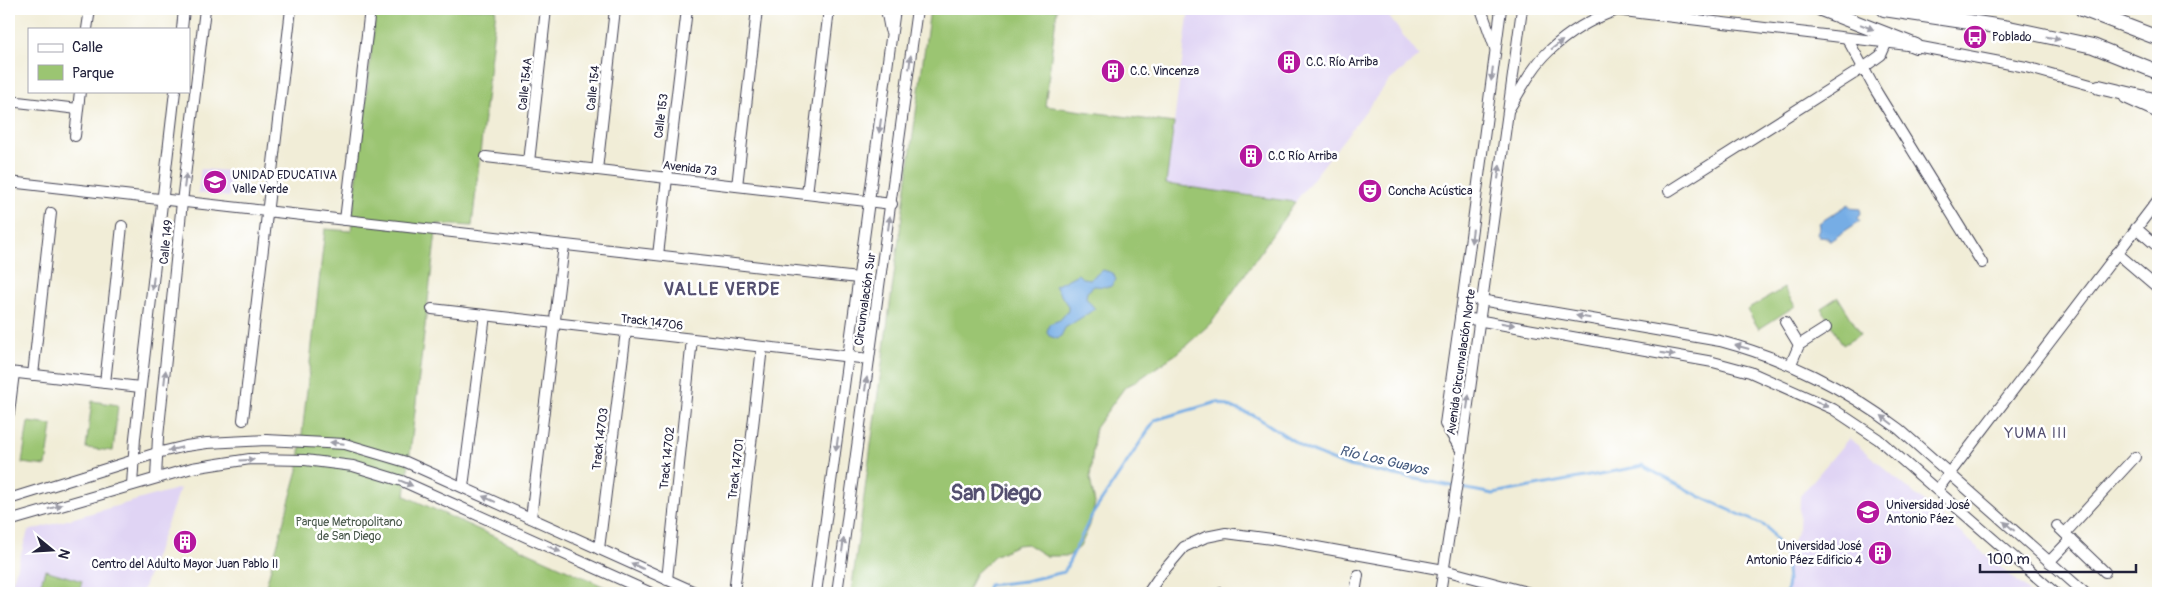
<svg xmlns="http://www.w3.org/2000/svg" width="2167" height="602" viewBox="0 0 2167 602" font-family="Pangolin,sans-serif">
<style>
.built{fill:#e0d4f4}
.green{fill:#9bc572;stroke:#5e7456}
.water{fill:#76ade5;stroke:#4c6890}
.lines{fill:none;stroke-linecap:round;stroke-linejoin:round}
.stream{stroke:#76ade5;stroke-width:3}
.minor-casing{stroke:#414052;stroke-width:12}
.major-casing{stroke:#414052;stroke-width:16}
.minor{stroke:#fff;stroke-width:10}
.major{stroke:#fff;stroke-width:14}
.oneway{fill:#9c9ca7}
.labels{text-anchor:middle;stroke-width:5;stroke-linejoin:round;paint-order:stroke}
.poi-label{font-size:12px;fill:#22223b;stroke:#fff;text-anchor:start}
.street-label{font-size:12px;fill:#22223b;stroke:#fff}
.park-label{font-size:12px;fill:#4c5b4e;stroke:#fff}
.water-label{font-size:14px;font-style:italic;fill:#445a7f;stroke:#fff}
.quarter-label{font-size:15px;letter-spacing:1px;fill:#545070;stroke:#fff}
.district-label{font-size:18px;font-weight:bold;letter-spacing:1px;fill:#545070;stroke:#fff}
.town-label{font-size:22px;font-weight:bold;fill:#545070;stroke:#fff}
</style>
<rect width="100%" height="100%" fill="#fff"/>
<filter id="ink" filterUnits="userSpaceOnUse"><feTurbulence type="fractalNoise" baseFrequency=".02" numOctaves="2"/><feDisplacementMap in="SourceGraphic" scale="10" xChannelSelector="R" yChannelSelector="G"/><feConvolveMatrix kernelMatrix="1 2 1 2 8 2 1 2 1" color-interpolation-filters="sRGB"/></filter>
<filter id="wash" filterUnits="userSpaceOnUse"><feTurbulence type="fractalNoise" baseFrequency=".0096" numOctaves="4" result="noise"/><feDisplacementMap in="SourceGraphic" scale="20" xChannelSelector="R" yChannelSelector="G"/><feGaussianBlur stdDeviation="1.12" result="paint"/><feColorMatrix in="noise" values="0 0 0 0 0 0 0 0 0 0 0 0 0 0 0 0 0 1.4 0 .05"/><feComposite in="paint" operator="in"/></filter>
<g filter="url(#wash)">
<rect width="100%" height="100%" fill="#f1edd7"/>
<!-- built -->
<g class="built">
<polygon points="1189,9 1383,9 1419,56 1388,82 1295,202 1166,184"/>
<polygon points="201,169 231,171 229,197 198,193"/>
<polygon points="1849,438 1964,536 2031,593 1787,593 1786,556 1799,528 1800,496"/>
<polygon points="180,488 142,593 9,593 28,531"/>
</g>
<!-- green -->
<g class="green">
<polygon points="376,9 496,9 472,226 437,224 405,496 618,593 264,593 298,470 325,229 351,231"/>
<polygon points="930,9 1057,9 1045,106 1174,123 1166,184 1295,202 1212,322 1179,352 1135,382 1125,387 1095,428 1090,479 1095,503 1090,525 1080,547 1068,556 1046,556 1027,544 1017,545 994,556 975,574 967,593 851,593"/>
<polygon points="1784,288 1795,306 1759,329 1747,310"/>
<polygon points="1838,297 1861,334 1843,345 1821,308"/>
<polygon points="92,401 118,405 113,451 86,448"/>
<polygon points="28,422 52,425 46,466 22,463"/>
<polygon points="45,570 82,581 79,593 38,593"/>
</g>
<!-- water -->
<g class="water">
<polygon points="1849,204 1851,208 1860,209 1861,213 1858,218 1860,221 1830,241 1828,238 1819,237 1817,233 1820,226 1819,223"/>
<polygon points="1103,270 1113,273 1116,280 1110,287 1094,286 1087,292 1086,298 1095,309 1065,328 1061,336 1058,339 1049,336 1047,332 1049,324 1060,320 1068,311 1068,306 1055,286 1078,274 1082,278 1090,279"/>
</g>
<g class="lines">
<!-- stream -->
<polyline class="stream" points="986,593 989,585 1025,581 1064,572 1092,515 1155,420 1217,402 1255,416 1306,449 1344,465 1493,494 1643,466 1701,497 1767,527 1786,556 1788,582 1786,593"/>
</g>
</g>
<g filter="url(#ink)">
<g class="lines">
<!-- minor casing -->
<g class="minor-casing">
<g id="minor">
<polyline points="886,9 890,30"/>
<polyline points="1481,9 1495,48"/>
<polyline points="1607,9 1916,46 2026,67 2105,89"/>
<polyline points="87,29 90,9"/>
<polyline points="182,29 184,9"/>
<polyline points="1848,40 1876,91 1982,263"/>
<polyline points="2125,98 2158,113"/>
<polyline points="9,101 78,109"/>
<path d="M1509,109C1521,90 1532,67 1549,51C1567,34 1591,19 1615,11"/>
<polyline points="75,136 80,91"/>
<polyline points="486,157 892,204"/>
<polyline points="529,162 546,9"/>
<polyline points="597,170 615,9"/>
<polyline points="9,182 858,278"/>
<polyline points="737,186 757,9"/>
<polyline points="1669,191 1863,68 1881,55 1886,44"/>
<polyline points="807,194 829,9"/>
<polyline points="345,220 370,9"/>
<polyline points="2136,228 2158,247"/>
<polyline points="2117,253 2158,288"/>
<polyline points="658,255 687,9"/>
<path d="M1463,297L1720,341C1787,359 1843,387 1899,429L2085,593"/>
<polyline points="432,309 869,359"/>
<polyline points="1460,317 1713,362 1750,372 1833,409 1878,439 2055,593"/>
<polyline points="1785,322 1799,345"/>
<polyline points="1791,364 1799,345 1826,328"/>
<polyline points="9,372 140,387"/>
<polyline points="33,375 51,213"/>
<polyline points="105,383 122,226"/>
<polyline points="9,413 14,373"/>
<polyline points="243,420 291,9"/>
<polyline points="1461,450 1445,424 1463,297 1501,9"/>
<polyline points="156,478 158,437 182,202 205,9"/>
<polyline points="132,485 135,438 175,91"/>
<polyline points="463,487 485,315"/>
<polyline points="1937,490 2158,200"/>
<polyline points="9,499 157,453 186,446 207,443 266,440 345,444 406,462 697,593"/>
<polyline points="531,518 564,245"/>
<polyline points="9,521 192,468 250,459 305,460 353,466 402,481 651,593"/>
<polyline points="2057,526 2105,572"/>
<polyline points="2065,533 2135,457"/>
<polyline points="599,549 626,331"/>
<polyline points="2049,562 2071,539"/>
<polyline points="667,580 692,339"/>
<polyline points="734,593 762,347"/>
<polyline points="816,593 895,9"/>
<polyline points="837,593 917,9"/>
<polyline points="1148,593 1161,574 1184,547 1206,537 1226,533 1272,539 1444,570 1530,593"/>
<polyline points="1221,593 1232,593"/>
<polyline points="1355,593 1358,575"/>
<polyline points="1440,593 1459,470 1522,9"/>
</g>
</g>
<!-- major casing -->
<g class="major-casing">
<g id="major">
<polyline points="1821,9 1916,46"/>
<polyline points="1884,9 2009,28 2093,46 2158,72"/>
<polyline points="2082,9 2158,38"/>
<polyline points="2099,87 2158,101"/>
</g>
</g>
<!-- minor -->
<use href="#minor" class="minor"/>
<!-- major -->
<use href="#major" class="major"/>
</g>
<!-- one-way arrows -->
<defs><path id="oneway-solid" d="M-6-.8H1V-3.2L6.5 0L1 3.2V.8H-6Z" transform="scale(1.25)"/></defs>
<g class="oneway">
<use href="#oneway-solid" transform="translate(1867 27) rotate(22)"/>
<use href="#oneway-solid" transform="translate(2053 38) rotate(12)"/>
<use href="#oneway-solid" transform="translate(1557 45) rotate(-37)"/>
<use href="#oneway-solid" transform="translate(910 62) rotate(-83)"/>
<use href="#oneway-solid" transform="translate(1492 74) rotate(97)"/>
<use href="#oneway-solid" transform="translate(880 126) rotate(98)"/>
<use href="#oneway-solid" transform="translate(1499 172) rotate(-82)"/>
<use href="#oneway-solid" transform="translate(185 181) rotate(-83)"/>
<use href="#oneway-solid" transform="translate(889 223) rotate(-82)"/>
<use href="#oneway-solid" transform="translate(1472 236) rotate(97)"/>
<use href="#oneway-solid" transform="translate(153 283) rotate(97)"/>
<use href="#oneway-solid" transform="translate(1583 317) rotate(-170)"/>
<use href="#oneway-solid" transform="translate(1508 324) rotate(10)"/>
<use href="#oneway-solid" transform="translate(1742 347) rotate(-165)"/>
<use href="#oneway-solid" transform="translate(1668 354) rotate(10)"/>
<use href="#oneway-solid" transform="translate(165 377) rotate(-84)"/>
<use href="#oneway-solid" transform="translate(866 384) rotate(-82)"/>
<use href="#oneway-solid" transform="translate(1468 402) rotate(-82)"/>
<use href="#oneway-solid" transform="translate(1822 404) rotate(25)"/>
<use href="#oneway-solid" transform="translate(1887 420) rotate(-143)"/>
<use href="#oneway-solid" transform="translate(337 443) rotate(-174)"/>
<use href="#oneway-solid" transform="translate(837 444) rotate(98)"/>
<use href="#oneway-solid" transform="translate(175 449) rotate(167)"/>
<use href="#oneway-solid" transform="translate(247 460) rotate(-4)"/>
<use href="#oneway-solid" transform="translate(406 483) rotate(23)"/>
<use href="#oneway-solid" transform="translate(489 499) rotate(-156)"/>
<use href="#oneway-solid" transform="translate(55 507) rotate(-17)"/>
<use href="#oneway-solid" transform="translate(2009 526) rotate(-139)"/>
<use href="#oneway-solid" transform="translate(843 545) rotate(-82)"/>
<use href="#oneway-solid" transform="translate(554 549) rotate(24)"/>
<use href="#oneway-solid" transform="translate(637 566) rotate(-156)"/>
</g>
</g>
<!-- icons -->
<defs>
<g id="bus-disc" transform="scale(1.25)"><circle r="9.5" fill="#b5179e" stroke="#fff"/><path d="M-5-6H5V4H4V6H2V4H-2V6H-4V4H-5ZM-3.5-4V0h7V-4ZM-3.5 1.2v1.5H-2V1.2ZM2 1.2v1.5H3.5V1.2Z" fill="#fff"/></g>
<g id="building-disc" transform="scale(1.25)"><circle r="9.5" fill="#b5179e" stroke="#fff"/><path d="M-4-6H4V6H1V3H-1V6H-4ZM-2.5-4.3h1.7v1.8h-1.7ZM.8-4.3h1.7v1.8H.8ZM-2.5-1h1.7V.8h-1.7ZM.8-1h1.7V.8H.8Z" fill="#fff"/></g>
<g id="school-disc" transform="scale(1.25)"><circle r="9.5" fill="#b5179e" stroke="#fff"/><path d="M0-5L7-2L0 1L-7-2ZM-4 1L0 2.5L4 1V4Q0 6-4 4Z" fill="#fff"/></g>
<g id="theatre-disc" transform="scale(1.25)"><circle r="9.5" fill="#b5179e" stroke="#fff"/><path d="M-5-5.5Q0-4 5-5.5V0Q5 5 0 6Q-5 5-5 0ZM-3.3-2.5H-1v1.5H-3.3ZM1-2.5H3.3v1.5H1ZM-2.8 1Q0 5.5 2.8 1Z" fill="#fff"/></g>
<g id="university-disc" transform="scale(1.25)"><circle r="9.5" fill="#b5179e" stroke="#fff"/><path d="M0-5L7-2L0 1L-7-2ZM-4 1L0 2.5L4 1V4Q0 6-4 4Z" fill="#fff"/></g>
</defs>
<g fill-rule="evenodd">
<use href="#bus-disc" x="1975" y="37"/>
<use href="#building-disc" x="1289" y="62"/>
<use href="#building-disc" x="1113" y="71"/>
<use href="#building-disc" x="1251" y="156"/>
<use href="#school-disc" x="215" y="182"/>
<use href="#theatre-disc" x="1370" y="191"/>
<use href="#university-disc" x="1868" y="512"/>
<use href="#building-disc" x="185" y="542"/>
<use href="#building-disc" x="1880" y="553"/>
</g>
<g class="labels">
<!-- poi labels -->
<g class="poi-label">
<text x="1992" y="41">Poblado</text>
<text x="1306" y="66">C.C. Río Arriba</text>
<text x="1130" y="75">C.C. Vincenza</text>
<text x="1268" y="160">C.C Río Arriba</text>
<text x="232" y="179">UNIDAD EDUCATIVA<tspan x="232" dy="14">Valle Verde</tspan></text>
<text x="1388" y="195">Concha Acústica</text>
<text x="1886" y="509">Universidad José<tspan x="1886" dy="14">Antonio Páez</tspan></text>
<text x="1862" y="550" text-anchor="end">Universidad José<tspan x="1862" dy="14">Antonio Páez Edificio 4</tspan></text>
<text x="185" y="568" text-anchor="middle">Centro del Adulto Mayor Juan Pablo II</text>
</g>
<!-- street labels -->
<g class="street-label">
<text transform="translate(525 84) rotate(-84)" y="4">Calle 154A</text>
<text transform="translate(593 88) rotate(-84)" y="4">Calle 154</text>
<text transform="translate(661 116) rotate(-83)" y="4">Calle 153</text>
<text transform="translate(690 168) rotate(7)" y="4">Avenida 73</text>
<text transform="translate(166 242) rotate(-84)" y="4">Calle 149</text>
<text transform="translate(865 299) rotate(-82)" y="4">Circunvalación Sur</text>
<text transform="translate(652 322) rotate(7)" y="4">Track 14706</text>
<text transform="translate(1461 362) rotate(-82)" y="4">Avenida Circunvalación Norte</text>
<text transform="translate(600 439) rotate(-83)" y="4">Track 14703</text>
<text transform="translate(667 458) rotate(-84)" y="4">Track 14702</text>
<text transform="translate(736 469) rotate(-83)" y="4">Track 14701</text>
</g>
<!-- park labels -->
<g class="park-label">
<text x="349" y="526">Parque Metropolitano<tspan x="349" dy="14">de San Diego</tspan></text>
</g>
<!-- water labels -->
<g class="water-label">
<text transform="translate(1384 460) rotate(13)" y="5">Río Los Guayos</text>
</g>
<!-- quarter labels -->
<g class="quarter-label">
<text x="2036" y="438">YUMA III</text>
</g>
<!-- district labels -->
<g class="district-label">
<text x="722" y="295">VALLE VERDE</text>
</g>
<!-- town labels -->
<g class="town-label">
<text x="996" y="500">San Diego</text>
</g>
</g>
<!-- margin -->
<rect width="2167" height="602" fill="none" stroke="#fff" stroke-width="30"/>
<!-- legend -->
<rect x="28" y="28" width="162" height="65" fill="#ffffff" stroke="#a7a7b1"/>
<rect x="38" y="44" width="25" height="8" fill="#ffffff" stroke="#a7a7b1"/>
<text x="72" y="52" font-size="15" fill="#22223b">Calle</text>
<rect x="38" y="65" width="25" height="15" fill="#9bc572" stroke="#a7a7b1"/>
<text x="72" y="78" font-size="15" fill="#22223b">Parque</text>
<!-- north arrow -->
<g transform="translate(52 550) rotate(108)" stroke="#ffffff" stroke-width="4" paint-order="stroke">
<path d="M0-4L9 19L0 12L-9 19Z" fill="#22223b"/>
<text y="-8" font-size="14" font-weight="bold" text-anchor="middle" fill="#22223b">N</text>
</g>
<!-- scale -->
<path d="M1980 564v8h156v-8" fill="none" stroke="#22223b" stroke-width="2.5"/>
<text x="1987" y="564" font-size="15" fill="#22223b" stroke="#ffffff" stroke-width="4" paint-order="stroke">100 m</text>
</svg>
